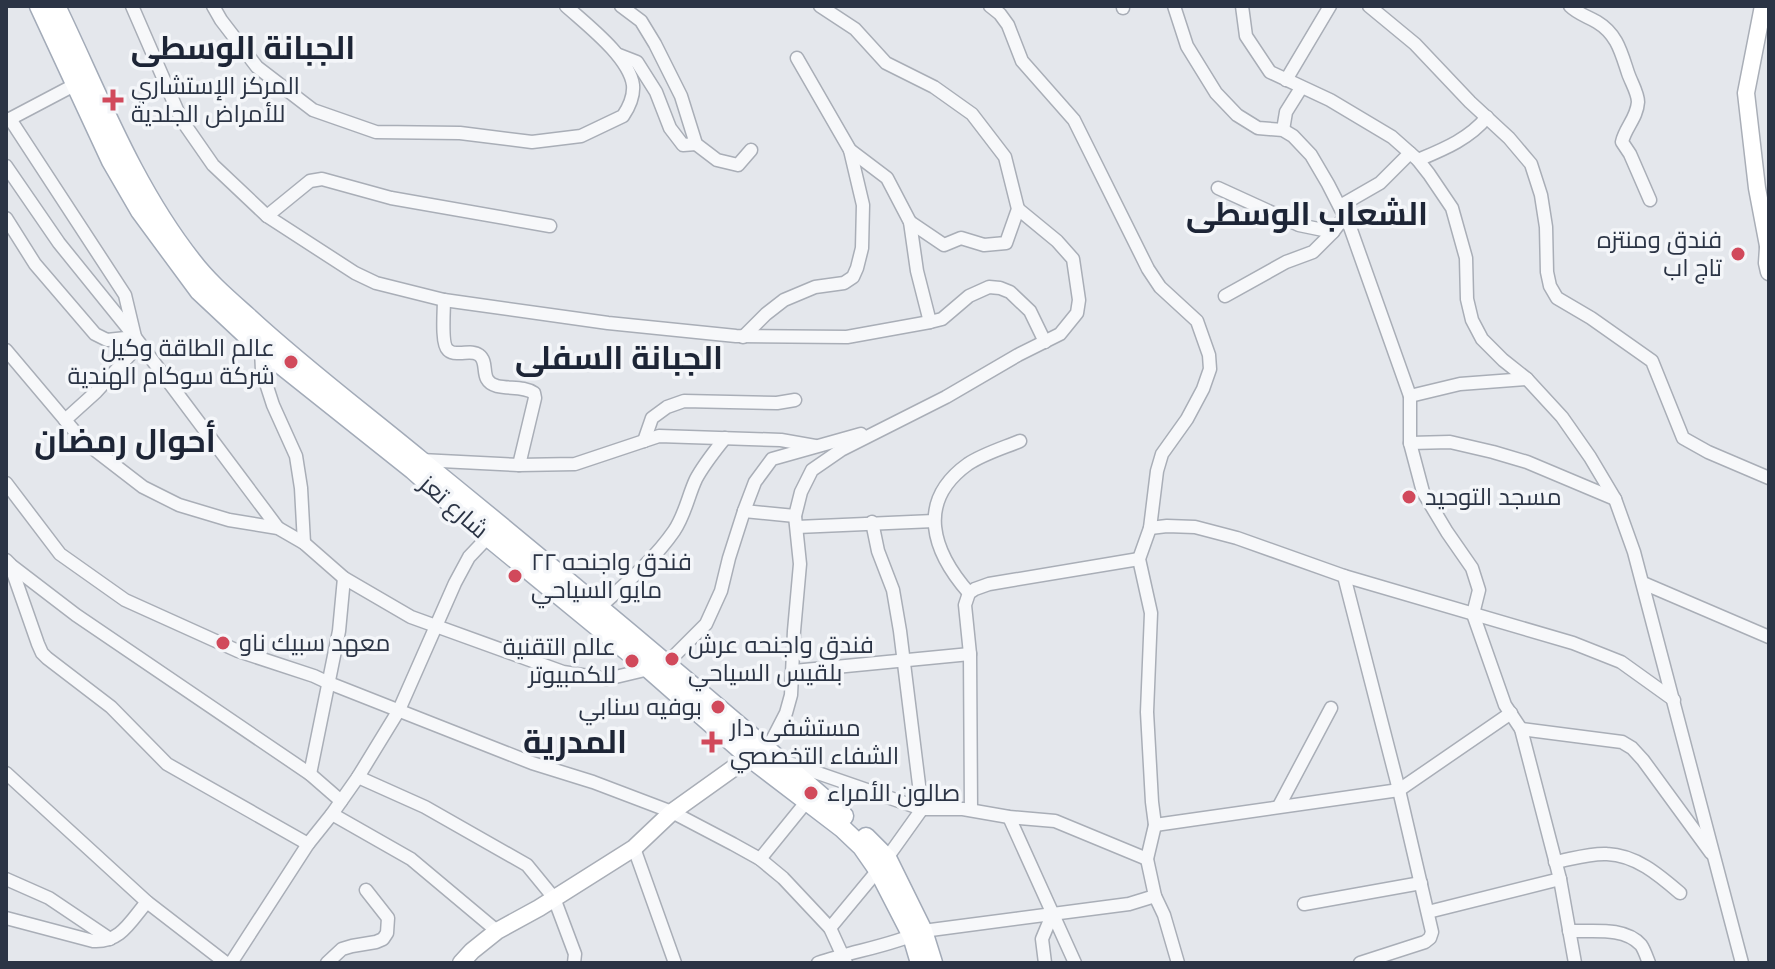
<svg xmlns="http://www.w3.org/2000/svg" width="1775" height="969" viewBox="0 0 1775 969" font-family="'Golos Text',Cairo,sans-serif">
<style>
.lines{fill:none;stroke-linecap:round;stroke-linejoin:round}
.minor-casing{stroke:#a9aeb7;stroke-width:15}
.secondary-casing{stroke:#a9aeb7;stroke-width:19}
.primary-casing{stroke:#a3abb8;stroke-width:21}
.minor{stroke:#f7f8fa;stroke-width:12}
.secondary{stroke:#fff;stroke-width:16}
.primary{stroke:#fff;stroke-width:18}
.poi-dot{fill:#d1495b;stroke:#f4f6f9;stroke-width:3}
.labels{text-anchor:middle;stroke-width:7;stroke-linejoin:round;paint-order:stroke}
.poi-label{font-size:24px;fill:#2b3445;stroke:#f4f6f9;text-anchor:start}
.street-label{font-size:24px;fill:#2b3445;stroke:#f4f6f9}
.district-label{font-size:32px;font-weight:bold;fill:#1d2536;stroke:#f4f6f9}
</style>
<rect width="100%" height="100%" fill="#e4e7ec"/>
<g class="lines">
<!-- minor casing -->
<g class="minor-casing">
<g id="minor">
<polyline points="132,6 181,119 213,165 267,216 355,273 376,283 444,300 608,323 736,336 847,337 930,322 942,319 969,296 989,287 1000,288 1010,292 1030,311 1045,342"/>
<path d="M213,6L221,20L257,67L313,110L376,132L460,133L532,142L581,136L623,116C629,107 634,96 633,85C629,57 587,25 566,6"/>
<polyline points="621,6 641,21 655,44 681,96 696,144 717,160 738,165 751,150"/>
<polyline points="820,6 855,29 886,63 934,87 972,114 1005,157 1018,209 1006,243 984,245 961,238 944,245 910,222"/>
<polyline points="990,6 1000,14 1008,25 1022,61 1074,120 1148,269 1160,287 1197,321 1209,355 1210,369 1203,389 1187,419 1162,454 1157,471 1150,528 1139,559 1151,613 1147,712 1152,802 1155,825 1147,859 1155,896 1164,915 1178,963"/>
<polyline points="1174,6 1187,46 1216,93 1237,115 1258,128 1283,130 1293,136 1311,155 1328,184 1350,227 1410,396 1410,443 1423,492 1447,532 1472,568 1479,590 1473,614 1505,705 1521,729 1560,879 1575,963"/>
<polyline points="1242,6 1246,36 1270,72 1330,100 1392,137 1418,160 1429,174 1452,208 1466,258 1467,299 1472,320 1482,339 1503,360 1527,379 1562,417 1590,457 1615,499 1634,552 1742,963"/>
<polyline points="1369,6 1415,44 1470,102 1509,138 1531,164 1541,195 1546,227 1547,272 1550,286 1557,298 1591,318 1652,361 1683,438 1708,452 1769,478"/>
<path d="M1570,6C1578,14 1587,16 1597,22C1617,34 1621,52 1628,73C1631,82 1638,93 1638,102C1637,118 1625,128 1622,142L1630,154L1650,200"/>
<polyline points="1123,8 1123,6"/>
<polyline points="619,55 637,62 656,92 670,128 683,145 696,144"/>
<polyline points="797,58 850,150 887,178 910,222 917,271 930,322"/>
<polyline points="1286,80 1330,6"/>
<polyline points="6,121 80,82"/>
<polyline points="1283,130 1286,112 1301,88"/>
<path d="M1418,160C1444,149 1469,139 1487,117"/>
<polyline points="6,166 59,243 135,337 278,528"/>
<polyline points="1218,188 1299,225 1333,232"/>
<polyline points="1340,206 1380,183 1410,153"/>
<polyline points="267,216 310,181 322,179 391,198 550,226"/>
<polyline points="6,218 35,264 95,334 107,340 135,337 125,295 10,119"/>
<polyline points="1225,296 1286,262 1313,252 1333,232 1345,216"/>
<path d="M444,300C444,310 441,344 448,350C452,354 456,353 460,353C466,353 474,351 479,355C490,363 478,381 497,386C510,389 524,386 534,393L535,398L519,465"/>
<polyline points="743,337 766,314 784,300 815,287 844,283 853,277 857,268 862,248 863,205 850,150"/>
<polyline points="262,346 261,349 262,371 273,405 296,456 301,488 304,543"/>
<polyline points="6,350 82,440 143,487 179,505 229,520 278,528 304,543 344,578 411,617 563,672 607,679 649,669"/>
<polyline points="1410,396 1460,384 1527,379"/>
<polyline points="65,420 96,392 140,344"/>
<polyline points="644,441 652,418 667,407 684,401 777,403 795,400"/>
<polyline points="1410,443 1450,442 1493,452 1527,462 1615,499"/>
<polyline points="420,462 421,460 519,465 575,464 659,436 781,440 815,446"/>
<polyline points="6,483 60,554 125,600 238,651 314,676 329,683 532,763 593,782 672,812 733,844 760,859 783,878 830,928 846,963"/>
<polyline points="744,511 795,516"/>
<polyline points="872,522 878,551 893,590 900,631 922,809 887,858"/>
<polyline points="797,527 934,521"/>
<polyline points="1150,528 1167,526 1195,527 1237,538 1344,576 1573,643 1621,662 1674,700"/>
<polyline points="6,560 10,564 38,644 42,653 47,658 111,707 167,764 308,844"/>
<polyline points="12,566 76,615 310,774 341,801"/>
<polyline points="1344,576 1399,790 1432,932 1430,938 1425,942 1360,963"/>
<polyline points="1643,583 1769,637"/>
<path d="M969,593C933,552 915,502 968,464C983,454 1003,448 1020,441"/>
<path d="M599,608C625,584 654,560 674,531C685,515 688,496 696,479C704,464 714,452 725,438"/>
<polyline points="666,664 706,624 721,591 729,558 744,511 755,482 772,459 861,434"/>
<polyline points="794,671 970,654"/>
<polyline points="1521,729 1622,742 1632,748 1643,760 1711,853"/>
<polyline points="767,750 786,713 791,695 794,631 800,564 795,516 801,492 812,470 841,450 946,397 1018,355 1060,334 1077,313 1079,300 1073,259 1057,241 1018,209"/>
<polyline points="786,762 922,809 963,809 1009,817 1055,821 1147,859"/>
<polyline points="6,773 147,902 226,963"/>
<polyline points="310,774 339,631 344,578"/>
<polyline points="358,777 425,807 527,865 554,898 575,954 574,963"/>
<polyline points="1279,806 1331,708"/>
<polyline points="971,810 970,654 965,605 969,593 975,589 989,584 1139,559"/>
<polyline points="332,814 411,859 497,931"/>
<polyline points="1009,817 1075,963"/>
<polyline points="1155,825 1399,790 1511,713"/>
<polyline points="634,848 675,963"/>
<polyline points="760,859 807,801"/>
<path d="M1555,862C1572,859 1590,853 1607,854C1636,855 1659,875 1680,893"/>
<polyline points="6,879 49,898 110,939"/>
<polyline points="1304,904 1421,883"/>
<polyline points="1428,912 1560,879"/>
<path d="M6,918L93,941C121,943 131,920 147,902"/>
<polyline points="830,928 878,870"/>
<path d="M1569,931C1591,932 1624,926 1641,945C1644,949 1647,958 1649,963"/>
<polyline points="231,963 308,844 332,814 358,777 399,710 455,583 469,557 488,537"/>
<polyline points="327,963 342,949 352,946 376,942 383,939 387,933 388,918 366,890"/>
<path d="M818,963C852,951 891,946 923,931L1129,904L1155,896"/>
<polyline points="1045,963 1042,939 1052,915"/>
</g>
</g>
<!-- secondary casing -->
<g class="secondary-casing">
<g id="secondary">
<polyline points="1763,6 1746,93 1757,188 1769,251"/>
<polyline points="1768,248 1767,263 1769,272"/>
<polyline points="461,963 472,951 497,931 539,908 634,848 672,812 749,757 757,749"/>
</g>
</g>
<!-- primary casing -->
<g class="primary-casing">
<g id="primary">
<polyline points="39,6 111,161 140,211 199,291 261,349 413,470 488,537 649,669 749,757 842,828 862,847 878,870 912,936 920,963"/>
<path d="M56,6C98,93 132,185 192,261C208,282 228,299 247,316C302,367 362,412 419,459C563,576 705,695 844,816"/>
<polyline points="866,837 887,858 923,931 933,963"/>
</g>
</g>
<!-- minor -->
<use href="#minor" class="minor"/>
<!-- secondary -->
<use href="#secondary" class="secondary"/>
<!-- primary -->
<use href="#primary" class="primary"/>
</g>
<!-- markers -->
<g class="poi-dot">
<path d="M109 88h8v8h8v8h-8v8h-8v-8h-8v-8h8z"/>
<circle cx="1738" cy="254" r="8"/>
<circle cx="291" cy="362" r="8"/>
<circle cx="1409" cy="497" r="8"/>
<circle cx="515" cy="576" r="8"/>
<circle cx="223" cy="643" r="8"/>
<circle cx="672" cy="659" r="8"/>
<circle cx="632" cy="661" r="8"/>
<circle cx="718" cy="707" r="8"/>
<path d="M708 730h8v8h8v8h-8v8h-8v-8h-8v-8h8z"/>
<circle cx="811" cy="793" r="8"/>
</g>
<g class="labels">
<!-- poi labels -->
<g class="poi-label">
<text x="131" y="94">المركز الإستشاري<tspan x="131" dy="28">للأمراض الجلدية</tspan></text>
<text x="1722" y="248" text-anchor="end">فندق ومنتزه<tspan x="1722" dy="28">تاج اب</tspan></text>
<text x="275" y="356" text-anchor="end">عالم الطاقة وكيل<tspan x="275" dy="28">شركة سوكام الهندية</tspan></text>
<text x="1425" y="505">مسجد التوحيد</text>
<text x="531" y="570">فندق واجنحه ٢٢<tspan x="531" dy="28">مايو السياحي</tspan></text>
<text x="239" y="651">معهد سبيك ناو</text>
<text x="688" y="653">فندق واجنحه عرش<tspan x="688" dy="28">بلقيس السياحي</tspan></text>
<text x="616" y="655" text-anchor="end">عالم التقنية<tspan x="616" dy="28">للكمبيوتر</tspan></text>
<text x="702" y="715" text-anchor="end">بوفيه سنابي</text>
<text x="730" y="736">مستشفى دار<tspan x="730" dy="28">الشفاء التخصصي</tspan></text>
<text x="827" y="801">صالون الأمراء</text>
</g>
<!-- street labels -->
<g class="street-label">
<text transform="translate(454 507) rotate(41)" y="8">شارع تعز</text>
</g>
<!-- district labels -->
<g class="district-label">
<text x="243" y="59">الجبانة الوسطى</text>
<text x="1307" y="225">الشعاب الوسطى</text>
<text x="619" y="369">الجبانة السفلى</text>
<text x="125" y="452">أحوال رمضان</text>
<text x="575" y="753">المدرية</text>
</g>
</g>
<!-- border -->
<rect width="1775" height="969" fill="none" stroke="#2b3445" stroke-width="16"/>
</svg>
